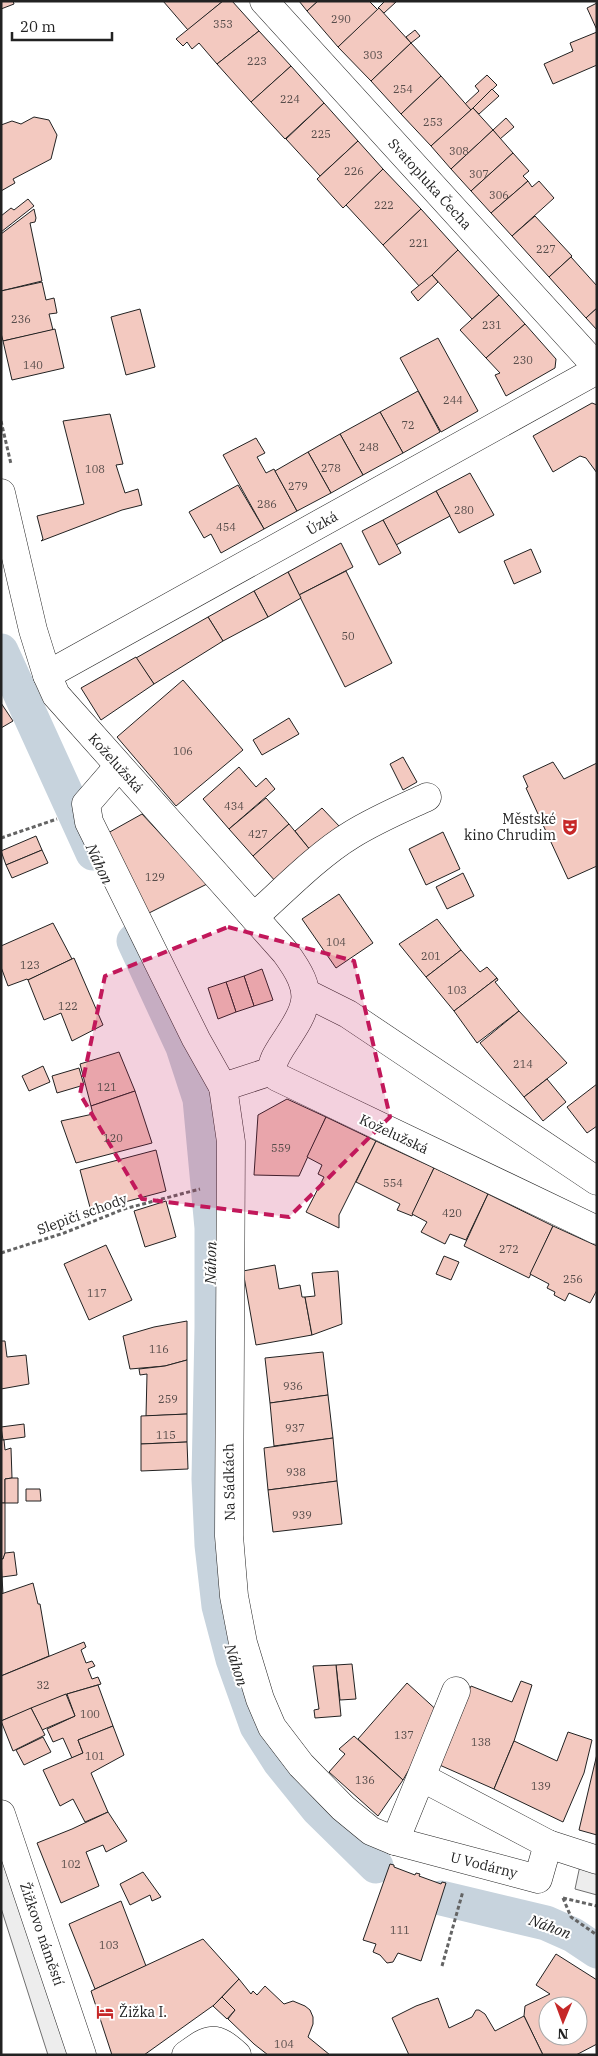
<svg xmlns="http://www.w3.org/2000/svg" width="598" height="2056" viewBox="0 0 598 2056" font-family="'IBM Plex Serif',serif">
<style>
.parking{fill:#ededed;stroke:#6f6f6f}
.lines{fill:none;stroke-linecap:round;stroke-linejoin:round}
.canal{stroke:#c7d3dd;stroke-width:35}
.building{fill:#f3c9c0;stroke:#222;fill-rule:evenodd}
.minor-casing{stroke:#222;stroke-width:29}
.path{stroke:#646464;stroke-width:3;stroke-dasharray:4 2.5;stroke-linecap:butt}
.minor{stroke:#fff;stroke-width:28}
.marked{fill:#c2185b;fill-opacity:0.2;stroke:#c2185b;stroke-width:4;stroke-dasharray:10 6;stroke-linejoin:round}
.labels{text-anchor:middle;stroke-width:4;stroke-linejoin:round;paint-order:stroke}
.number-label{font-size:11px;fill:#564c4a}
.street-label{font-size:14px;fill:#222;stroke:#fff}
.poi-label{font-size:14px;fill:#222;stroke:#fff;text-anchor:end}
.water-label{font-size:15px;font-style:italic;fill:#222;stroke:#fff}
</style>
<rect width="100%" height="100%" fill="#fff"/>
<!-- parking -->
<g class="parking">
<polygon points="1,1823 82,2055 48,2055 1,1908"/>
<polygon points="582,1856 597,1860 597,1895 575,1889"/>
</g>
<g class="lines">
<!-- canal -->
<g class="canal">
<polyline points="1,651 93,853"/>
<polyline points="134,941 183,1047 200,1099 212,1228 212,1327 209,1479 212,1545 219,1606 233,1659 257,1726 280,1762 318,1809 376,1866"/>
<polyline points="441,1898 546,1923 573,1935 597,1951"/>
</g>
</g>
<!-- building -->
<g class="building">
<polygon points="1,1 13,1 14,4 1,9"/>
<polygon points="163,1 223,1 188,30"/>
<polygon points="223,1 232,1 259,31 217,64 199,43 192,49 187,42 183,46 176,39"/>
<polygon points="299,1 318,1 307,11"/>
<polygon points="318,1 369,1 378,10 338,47 307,11"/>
<polygon points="385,1 396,2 384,13 378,8"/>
<polygon points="597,3 597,30 587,8"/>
<polygon points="379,8 411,43 371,81 338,47"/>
<polygon points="415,30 420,36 411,43 406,37"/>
<polygon points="259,31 291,66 251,102 217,64"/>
<polygon points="597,32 597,65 553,84 544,64 573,51 570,43"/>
<polygon points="411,43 441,76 401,114 371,81"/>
<polygon points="291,66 324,103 285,139 251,102"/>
<polygon points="487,75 497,85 471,110 465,104 479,91 475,86"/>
<polygon points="441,76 471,110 431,146 401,114"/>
<polygon points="492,89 499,96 479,114 473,108"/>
<polygon points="324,103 358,141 320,176 286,139"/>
<polygon points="473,108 493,130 451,169 431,146"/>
<polygon points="34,117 49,120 57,135 51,159 13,179 15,183 1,191 1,125 12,121 21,124"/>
<polygon points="506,118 514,127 500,139 493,130"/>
<polygon points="493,130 513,153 471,191 451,169"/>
<polygon points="358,141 383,169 343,208 317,179"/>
<polygon points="513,153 529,171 523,176 528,181 491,213 471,191"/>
<polygon points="383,169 421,209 383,245 346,205"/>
<polygon points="528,181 532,187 539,181 554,198 512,236 491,213"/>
<polygon points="28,199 34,206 1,232 1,216 11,208 14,210"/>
<polygon points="34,209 36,218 35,222 30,223 42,281 1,291 1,234"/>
<polygon points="421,209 458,250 420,287 383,245"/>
<polygon points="535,216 572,256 549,277 512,236"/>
<polygon points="458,250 499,295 472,319 432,275"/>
<polygon points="571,257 597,286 597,308 586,318 549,277"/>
<polygon points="432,275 438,282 418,301 411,292"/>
<polygon points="42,282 46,300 54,298 57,313 49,314 53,330 3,341 1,333 1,291"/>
<polygon points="499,295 525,324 486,358 460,330"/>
<polygon points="597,308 597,330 586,318"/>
<polygon points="140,309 155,367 126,375 111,317"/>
<polygon points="525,324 556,359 555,368 506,396 495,375 500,373 486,358"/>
<polygon points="55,329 64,368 12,380 3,341"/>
<polygon points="438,338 478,411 441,432 400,358"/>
<polygon points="418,391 440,432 403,453 380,412"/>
<polygon points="592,403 597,405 597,473 586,458 580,456 553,472 533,436"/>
<polygon points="380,412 403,453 363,475 340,434"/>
<polygon points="110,414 123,464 116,465 125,493 138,489 142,505 122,510 41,541 43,539 37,516 84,504 63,421"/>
<polygon points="340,434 363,475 331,493 308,452"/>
<polygon points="256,438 265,453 257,457 266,473 274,469 297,511 264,529 223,455"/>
<polygon points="308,452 331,493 297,511 275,471"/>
<polygon points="470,473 494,515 459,533 436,491"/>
<polygon points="238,485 264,529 221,553 211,534 204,538 189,512"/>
<polygon points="436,491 450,516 396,545 383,520"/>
<polygon points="383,520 401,553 379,565 362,531"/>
<polygon points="341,543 353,567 299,595 288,572"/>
<polygon points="531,549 541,572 514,584 504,561"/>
<polygon points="346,571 392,663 345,687 299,595"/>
<polygon points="288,572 301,598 268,617 254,591"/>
<polygon points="254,591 268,617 223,641 208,617"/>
<polygon points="208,617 223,641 154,684 136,658"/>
<polygon points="136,657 154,684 101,720 81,688"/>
<polygon points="183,680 243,750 176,806 117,737"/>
<polygon points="1,703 13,721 1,728"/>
<polygon points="289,718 299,734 262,755 253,740"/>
<polygon points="403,757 417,782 403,790 390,764"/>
<polygon points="553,762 564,779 597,763 597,866 568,879 526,788 528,787 523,776"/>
<polygon points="239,767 256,787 266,778 275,789 229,829 203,799"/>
<polygon points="266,798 289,824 253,856 229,829"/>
<polygon points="322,808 340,827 311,851 295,831"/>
<polygon points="142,814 207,884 147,914 108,833"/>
<polygon points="289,824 311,851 276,882 253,856"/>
<polygon points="443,832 460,869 426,885 409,849"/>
<polygon points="36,836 42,850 6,865 1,851"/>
<polygon points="42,850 48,863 12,878 6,865"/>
<polygon points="463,873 474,896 447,909 436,887"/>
<polygon points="339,894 373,943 336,968 302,919"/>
<polygon points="437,919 461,950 426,977 399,944"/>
<polygon points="53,923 72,959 28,980 27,979 8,986 1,967 1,946"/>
<polygon points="461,950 480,972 487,967 497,978 454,1011 426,977"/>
<polygon points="74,958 103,1025 72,1041 61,1013 44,1020 28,980"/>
<polygon points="262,969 273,1000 254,1006 244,976"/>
<polygon points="244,976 254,1006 236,1012 226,982"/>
<polygon points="497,978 498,980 495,982 519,1011 477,1043 454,1011"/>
<polygon points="226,982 236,1012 218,1019 208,988"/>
<polygon points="519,1011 567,1063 524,1097 480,1043"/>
<polygon points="119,1052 135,1091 91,1106 80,1064"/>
<polygon points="43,1066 50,1082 29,1091 22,1076"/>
<polygon points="79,1068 84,1085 57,1093 52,1076"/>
<polygon points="547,1079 566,1102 543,1121 524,1097"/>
<polygon points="597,1084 597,1126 587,1133 567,1107"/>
<polygon points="135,1091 152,1143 76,1163 61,1121 93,1114 91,1106"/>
<polygon points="287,1099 326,1117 299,1176 254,1175 258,1115"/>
<polygon points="326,1117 376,1141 339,1215 339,1228 306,1212 324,1177 318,1174 322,1165 307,1157"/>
<polygon points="376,1141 434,1168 412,1216 397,1210 400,1204 356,1182"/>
<polygon points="156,1150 166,1191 91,1211 80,1170"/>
<polygon points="434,1168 488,1194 466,1240 450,1234 445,1244 421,1232 427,1222 412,1214"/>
<polygon points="488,1194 553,1226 529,1278 464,1246"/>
<polygon points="166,1201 176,1237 145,1247 134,1211"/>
<polygon points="553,1226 597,1246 597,1290 590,1303 569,1293 565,1301 554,1295 555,1292 547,1288 549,1284 530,1274"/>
<polygon points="106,1245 132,1300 89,1320 64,1264"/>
<polygon points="444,1256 459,1262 451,1280 436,1274"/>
<polygon points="275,1265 279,1289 300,1285 302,1297 305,1297 312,1335 256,1345 243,1271"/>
<polygon points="338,1271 342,1324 312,1335 305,1297 315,1296 312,1273"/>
<polygon points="187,1321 187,1360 165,1366 130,1369 123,1336 154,1327"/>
<polygon points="1,1341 5,1341 7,1357 26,1355 29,1384 1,1389"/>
<polygon points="323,1352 328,1395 270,1403 265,1358"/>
<polygon points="187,1360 187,1414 146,1416 147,1374 140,1375 139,1369 165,1366"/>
<polygon points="328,1395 333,1438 274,1446 270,1403"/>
<polygon points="187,1414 187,1442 141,1444 141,1416"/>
<polygon points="24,1424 25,1437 3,1440 1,1427"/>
<polygon points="333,1438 337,1481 268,1490 264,1448"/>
<polygon points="1,1440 4,1440 5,1450 11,1448 12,1478 5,1479 5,1503 1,1503"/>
<polygon points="187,1442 188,1469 141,1471 141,1444"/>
<polygon points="12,1478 18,1478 18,1503 5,1503 5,1479"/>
<polygon points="337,1481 342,1524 273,1532 268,1490"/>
<polygon points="26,1489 40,1489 41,1501 26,1501"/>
<polygon points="1,1503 5,1503 5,1554 3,1559 1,1559 3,1594 1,1594"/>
<polygon points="14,1552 17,1575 2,1577 1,1559 3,1559 5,1553"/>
<polygon points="33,1583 38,1604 40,1604 49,1656 1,1676 1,1594"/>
<polygon points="84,1642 86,1647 81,1650 86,1663 92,1661 95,1666 88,1669 92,1679 98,1677 101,1684 67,1694 1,1721 1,1676"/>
<polygon points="352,1664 356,1699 340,1700 336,1665"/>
<polygon points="336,1665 341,1716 315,1718 314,1710 319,1709 313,1666"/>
<polygon points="521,1681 532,1685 514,1741 494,1789 435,1763 471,1686 512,1702"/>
<polygon points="407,1683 441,1714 403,1780 358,1739"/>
<polygon points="98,1685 113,1726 78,1740 83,1753 72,1758 63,1738 53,1742 47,1729 75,1716 67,1694"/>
<polygon points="66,1694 75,1716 42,1730 31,1708"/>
<polygon points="31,1708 45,1735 13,1751 1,1721"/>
<polygon points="113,1726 124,1755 91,1773 108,1812 85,1822 73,1799 60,1806 43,1770 83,1753 78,1740"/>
<polygon points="568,1732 592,1740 584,1773 563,1822 494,1789 514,1741 557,1761"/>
<polygon points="354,1736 403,1780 378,1816 329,1772 345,1754 339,1749"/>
<polygon points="43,1737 51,1752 24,1765 16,1750"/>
<polygon points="597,1754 597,1835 579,1830"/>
<polygon points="108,1812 127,1841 106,1852 103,1845 86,1852 99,1886 61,1903 37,1843 72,1829"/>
<polygon points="390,1864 394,1865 394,1867 415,1875 416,1873 420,1874 419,1876 441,1884 442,1882 446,1883 421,1961 398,1953 393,1962 387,1963 380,1955 373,1952 376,1944 363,1940"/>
<polygon points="143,1872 161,1897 152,1901 150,1895 130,1905 120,1884"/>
<polygon points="121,1901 146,1966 95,1989 69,1924"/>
<polygon points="203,1939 239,1979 214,2005 144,2055 112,2055 91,1991"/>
<path d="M556,1954L597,1980V2044L576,2055H543L524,2016L525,2006L550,1994L536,1985ZM548,2006H578V2036H548Z"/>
<polygon points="239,1979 251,1994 253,1991 257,1995 265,1986 284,2004 293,2001 305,2006 310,2010 313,2017 313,2024 308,2037 330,2055 268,2055 254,2044 228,2019 235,2010 222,1997"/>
<polygon points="222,1997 235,2010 227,2019 213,2006"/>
<polygon points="438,1998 449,2028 472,2017 476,2010 479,2010 485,2014 495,2031 524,2016 543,2055 409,2055 392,2018 416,2006"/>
</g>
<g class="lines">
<!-- minor casing -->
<g class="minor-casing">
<g id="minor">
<polyline points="264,1 597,367"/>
<path d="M1,493L33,630L47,675L56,695L285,952C316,994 309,1005 282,1046C277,1054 272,1061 272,1071L277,1077L597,1230"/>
<polyline points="47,675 597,370"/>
<polyline points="118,767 86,804 89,822 196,1039 223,1087 272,1071"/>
<path d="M254,917C283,891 318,855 351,835C375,820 401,809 427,797"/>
<polyline points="306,993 348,1014 597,1181"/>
<polyline points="223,1087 231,1142 229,1536 234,1596 243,1643 260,1699 272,1727 301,1765 343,1808 371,1831 395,1841"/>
<polyline points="421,1777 548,1844 538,1879 395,1841 456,1691"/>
<polyline points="1,1814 82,2055"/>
<polyline points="548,1844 597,1860"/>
<path d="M186,2055C210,2038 214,2034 237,2055"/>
</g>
</g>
<!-- path -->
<g class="path">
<polyline points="1,421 11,464"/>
<polyline points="1,838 57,819"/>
<polyline points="1,1253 64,1233 124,1209 200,1189"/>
<polyline points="563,1898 571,1917 597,1935"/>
<polyline points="563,1898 597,1906"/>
<polyline points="442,1966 463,1891"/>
</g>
<!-- minor -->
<use href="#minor" class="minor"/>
</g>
<!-- marked area -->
<path class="marked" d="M228,927L354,961L390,1117L289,1217L142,1199L80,1094L105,976Z"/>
<!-- icons -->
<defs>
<g id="theatre-bare" transform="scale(1.35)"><path d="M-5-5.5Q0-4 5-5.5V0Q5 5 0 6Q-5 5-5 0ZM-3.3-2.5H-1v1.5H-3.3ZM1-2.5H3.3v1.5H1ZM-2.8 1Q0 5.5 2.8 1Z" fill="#c62828" stroke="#fff" stroke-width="2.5" paint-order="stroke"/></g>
<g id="hotel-bare" transform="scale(1.35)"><path d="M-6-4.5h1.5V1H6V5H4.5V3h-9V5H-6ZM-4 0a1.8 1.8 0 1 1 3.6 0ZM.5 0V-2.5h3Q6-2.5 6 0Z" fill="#c62828" stroke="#fff" stroke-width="2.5" paint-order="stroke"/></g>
</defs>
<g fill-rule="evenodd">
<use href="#theatre-bare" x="570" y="827"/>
<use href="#hotel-bare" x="105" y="2012"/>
</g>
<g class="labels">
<!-- number labels -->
<g class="number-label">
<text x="341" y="23">290</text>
<text x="223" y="28">353</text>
<text x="373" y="59">303</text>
<text x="257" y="65">223</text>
<text x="403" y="93">254</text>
<text x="290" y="103">224</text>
<text x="433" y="126">253</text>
<text x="321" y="138">225</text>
<text x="459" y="155">308</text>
<text x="354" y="175">226</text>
<text x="479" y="178">307</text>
<text x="499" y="199">306</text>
<text x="384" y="209">222</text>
<text x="419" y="247">221</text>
<text x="546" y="253">227</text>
<text x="21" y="323">236</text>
<text x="492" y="329">231</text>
<text x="523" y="364">230</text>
<text x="33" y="369">140</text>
<text x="453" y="404">244</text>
<text x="408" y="429">72</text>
<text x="369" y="451">248</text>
<text x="331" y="472">278</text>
<text x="95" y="473">108</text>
<text x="298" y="490">279</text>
<text x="267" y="508">286</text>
<text x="464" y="514">280</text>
<text x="226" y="531">454</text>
<text x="348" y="640">50</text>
<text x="183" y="755">106</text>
<text x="234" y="810">434</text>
<text x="258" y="838">427</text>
<text x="155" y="881">129</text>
<text x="336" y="946">104</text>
<text x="431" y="960">201</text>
<text x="30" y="969">123</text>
<text x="457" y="994">103</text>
<text x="68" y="1010">122</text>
<text x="523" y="1068">214</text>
<text x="107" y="1091">121</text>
<text x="113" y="1142">120</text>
<text x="281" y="1152">559</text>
<text x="393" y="1187">554</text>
<text x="452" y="1217">420</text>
<text x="509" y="1253">272</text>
<text x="573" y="1283">256</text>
<text x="97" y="1297">117</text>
<text x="159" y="1353">116</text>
<text x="293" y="1390">936</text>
<text x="168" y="1403">259</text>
<text x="295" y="1432">937</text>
<text x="166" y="1439">115</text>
<text x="296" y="1476">938</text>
<text x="302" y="1519">939</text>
<text x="43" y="1689">32</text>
<text x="90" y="1718">100</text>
<text x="404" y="1739">137</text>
<text x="481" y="1746">138</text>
<text x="95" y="1760">101</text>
<text x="365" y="1784">136</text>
<text x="541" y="1790">139</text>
<text x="71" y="1868">102</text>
<text x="400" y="1934">111</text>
<text x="109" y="1949">103</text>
<text x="284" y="2048">104</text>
</g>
<!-- street labels -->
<g class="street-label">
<text transform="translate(430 184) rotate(48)" y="5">Svatopluka Čecha</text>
<text transform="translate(322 523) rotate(-29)" y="5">Úzká</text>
<text transform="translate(116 763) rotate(48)" y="5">Koželužská</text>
<text transform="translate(394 1134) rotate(25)" y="5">Koželužská</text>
<text transform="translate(82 1214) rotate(-20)" y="5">Slepičí schody</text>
<text transform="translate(229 1482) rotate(-91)" y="5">Na Sádkách</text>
<text transform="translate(484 1865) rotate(14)" y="5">U Vodárny</text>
<text transform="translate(42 1934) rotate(71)" y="5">Žižkovo náměstí</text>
</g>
<!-- poi labels -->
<g class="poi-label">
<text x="556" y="824">Městské<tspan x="556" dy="16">kino Chrudim</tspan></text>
<text x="119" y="2017" text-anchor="start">Žižka I.</text>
</g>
<!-- water labels -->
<g class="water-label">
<text transform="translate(99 864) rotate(65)" y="5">Náhon</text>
<text transform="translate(211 1263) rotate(-89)" y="5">Náhon</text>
<text transform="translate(236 1665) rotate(72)" y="5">Náhon</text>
<text transform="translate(550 1927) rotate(20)" y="5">Náhon</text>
</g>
</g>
<!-- border -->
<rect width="598" height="2056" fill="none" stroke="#222222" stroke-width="5"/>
<!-- north arrow -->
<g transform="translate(563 2021) rotate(181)"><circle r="24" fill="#ffffff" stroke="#a7a7a7"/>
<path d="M0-4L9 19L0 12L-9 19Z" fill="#c62828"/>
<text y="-8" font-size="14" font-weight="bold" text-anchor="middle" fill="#222222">N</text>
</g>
<!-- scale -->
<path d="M12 32v8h100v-8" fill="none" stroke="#222222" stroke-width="2.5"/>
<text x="20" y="32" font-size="15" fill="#222222" stroke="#ffffff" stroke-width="4" paint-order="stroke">20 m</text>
</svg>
